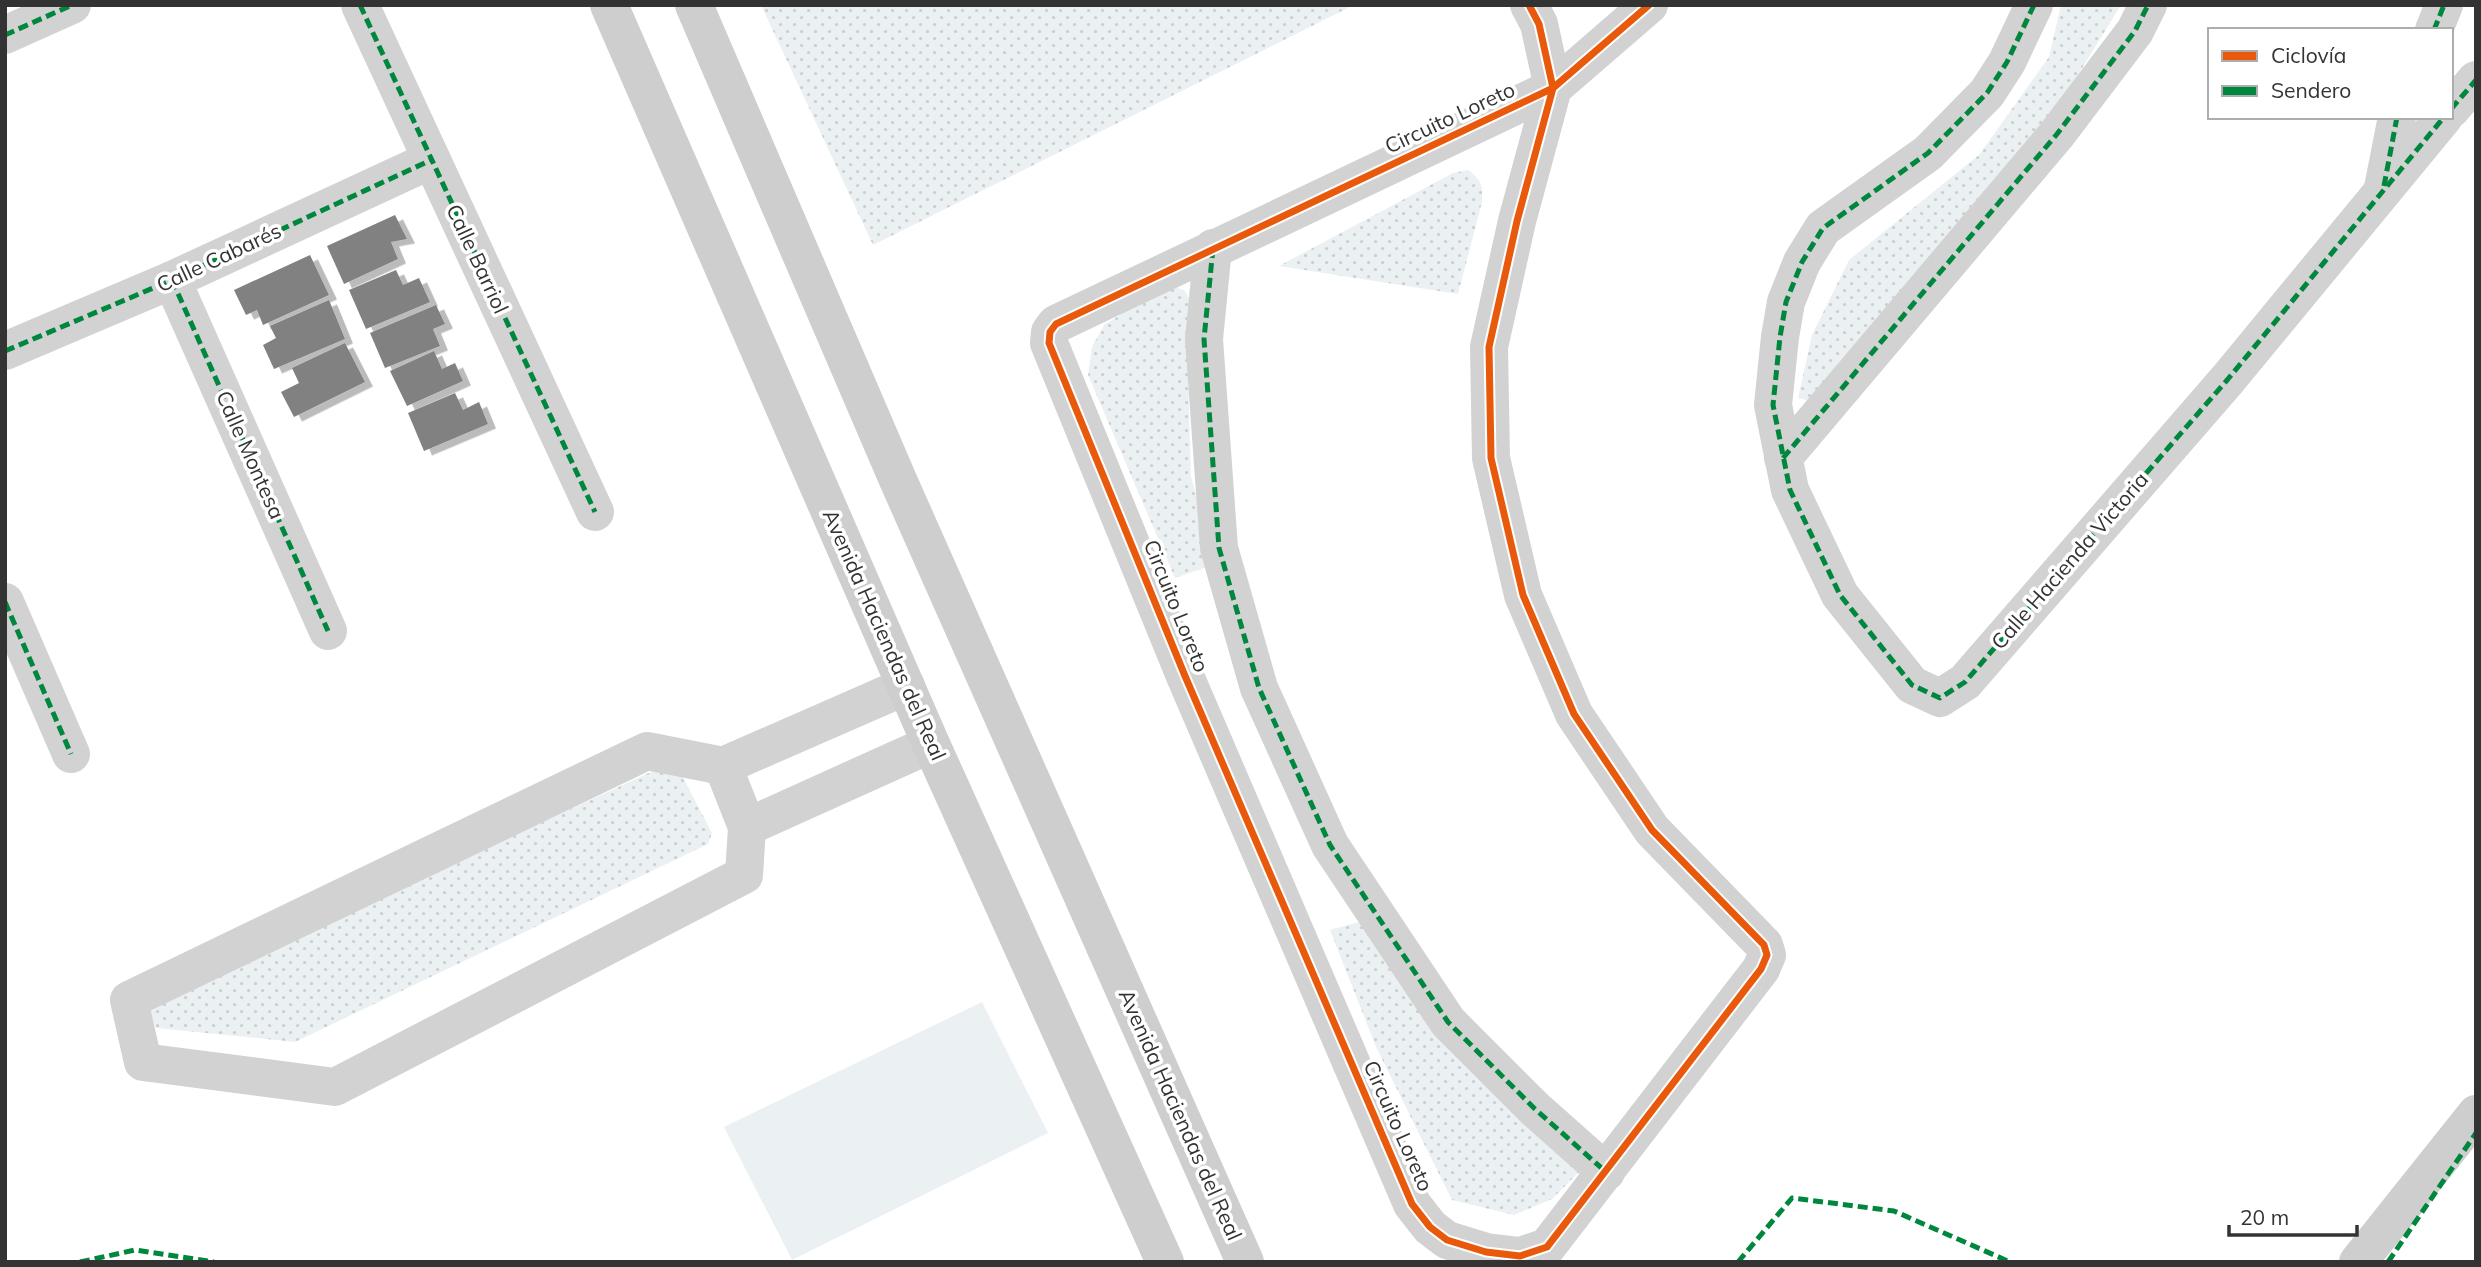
<svg xmlns="http://www.w3.org/2000/svg" width="2481" height="1267" viewBox="0 0 2481 1267" font-family="Mulish,sans-serif">
<style>
.grass{fill:#ebf1f3}
.park{fill:url(#park-dots)}
.building{fill:#818181;filter:url(#shadow)}
.lines{fill:none;stroke-linecap:round;stroke-linejoin:round}
.minor{stroke:#d2d2d2;stroke-width:38}
.secondary{stroke:#cecece;stroke-width:38}
.quiet{stroke:#00873e;stroke-width:5;stroke-dasharray:10 5;stroke-linecap:butt}
.cycleway-casing{stroke:#fff;stroke-width:11}
.cycleway{stroke:#e8590c;stroke-width:7}
.labels{text-anchor:middle;stroke-width:7;stroke-linejoin:round;paint-order:stroke}
.street-label{font-size:21px;fill:#333;stroke:#fff}
</style>
<defs>
<pattern id="park-dots" width="8" height="8" patternUnits="userSpaceOnUse" patternTransform="scale(1.75)"><rect width="8" height="8" fill="#ebf1f3"/><path d="M2 2h.1M6 6h.1" fill="none" stroke="#cacfd1" stroke-width="1.8" stroke-linecap="round"/></pattern>
<filter id="shadow"><feDropShadow dx="8" dy="4.5" stdDeviation="0" flood-color="#0004"/></filter>
</defs>
<rect width="100%" height="100%" fill="#fff"/>
<!-- grass -->
<polygon class="grass" points="982,1002 1048,1133 792,1260 724,1127"/>
<!-- park -->
<g class="park">
<polygon points="761,5 1352,5 1352,6 873,245"/>
<polygon points="2061,5 2121,5 2068,91 1816,402 1798,398 1812,335 1849,260 1979,155 2049,57"/>
<path d="M1468,170C1481,179 1483,186 1482,202L1458,294L1279,266L1453,173Z"/>
<polygon points="1169,285 1184,290 1192,303 1187,341 1191,476 1213,565 1175,578 1088,375 1092,347 1104,325"/>
<polygon points="666,765 679,770 712,833 708,844 295,1042 156,1028 146,1005"/>
<polygon points="1363,921 1579,1172 1552,1199 1514,1215 1452,1200 1376,1047 1330,930"/>
</g>
<!-- building -->
<g class="building">
<polygon points="395,215 407,239 391,242 398,259 344,284 327,246"/>
<polygon points="310,255 329,295 263,325 257,310 246,315 234,290"/>
<polygon points="396,270 403,285 419,278 430,302 366,329 349,290"/>
<polygon points="329,300 345,339 274,369 263,345 276,338 270,326"/>
<polygon points="436,305 445,324 433,329 440,346 385,368 370,333"/>
<polygon points="345,343 365,382 294,417 281,392 299,383 292,368"/>
<polygon points="434,351 442,369 455,363 463,381 407,406 390,371"/>
<polygon points="455,393 463,410 479,402 488,424 424,451 408,413"/>
</g>
<g class="lines">
<!-- minor -->
<g class="minor">
<polyline points="360,5 595,512"/>
<polyline points="1529,5 1539,24 1553,88 1517,221 1489,347 1491,458 1523,595 1574,714 1652,830 1764,945 1767,955 1761,969 1547,1247 1520,1256 1486,1252 1447,1240 1430,1227 1412,1204 1185,676 1049,343 1050,332 1056,324 1553,88 1649,5"/>
<polyline points="2034,5 2007,62 1987,93 1928,153 1823,228 1802,262 1786,302 1780,337 1773,405 1790,490 1840,595 1912,685 1940,698 1965,682 2228,379 2444,117"/>
<polyline points="2434,30 2444,5"/>
<polyline points="5,35 72,5"/>
<polyline points="2451,109 2476,80"/>
<polyline points="2383,188 2397,117"/>
<polyline points="1213,248 1204,339 1219,548 1259,688 1330,845 1448,1022 1535,1109 1606,1172"/>
<polyline points="172,280 328,631"/>
<polyline points="5,351 172,280 431,160"/>
<polyline points="1783,458 2057,134 2135,31 2148,5"/>
<polyline points="5,602 71,754"/>
<polygon points="647,751 723,766 747,827 744,875 335,1087 143,1062 129,1000"/>
<polyline points="723,766 906,686"/>
<polyline points="747,827 931,744"/>
</g>
<!-- secondary -->
<g class="secondary">
<polyline points="609,5 931,744 1165,1262"/>
<polyline points="694,5 898,480 1245,1262"/>
<polyline points="2358,1262 2476,1114"/>
</g>
<!-- quiet -->
<g class="quiet">
<polyline points="360,5 595,512"/>
<polyline points="2034,5 2007,62 1987,93 1928,153 1823,228 1802,262 1786,302 1780,337 1773,405 1790,490 1840,595 1912,685 1940,698 1965,682 2228,379 2444,117"/>
<polyline points="2434,30 2444,5"/>
<polyline points="5,35 72,5"/>
<polyline points="2451,109 2476,80"/>
<polyline points="2384,186 2397,117"/>
<polyline points="1213,248 1204,339 1219,548 1259,688 1330,845 1448,1022 1535,1109 1606,1172"/>
<polyline points="172,280 328,631"/>
<polyline points="5,351 172,280 431,160"/>
<polyline points="1783,458 2057,134 2135,31 2148,5"/>
<polyline points="5,602 71,754"/>
<polyline points="80,1262 135,1250 214,1262"/>
<polyline points="1738,1262 1792,1198 1894,1211 2010,1262"/>
<polyline points="2388,1262 2476,1133"/>
</g>
<!-- cycleway casing -->
<g class="cycleway-casing">
<polyline id="cycleway" points="1529,5 1539,24 1553,88 1517,221 1489,347 1491,458 1523,595 1574,714 1652,830 1764,945 1767,955 1761,969 1547,1247 1520,1256 1486,1252 1447,1240 1430,1227 1412,1204 1185,676 1049,343 1050,332 1056,324 1553,88 1649,5"/>
</g>
<!-- cycleway -->
<use href="#cycleway" class="cycleway"/>
</g>
<g class="labels">
<!-- street labels -->
<g class="street-label">
<text transform="translate(1450 118) rotate(-25)" y="7">Circuito Loreto</text>
<text transform="translate(219 258) rotate(-25)" y="7">Calle Cabarés</text>
<text transform="translate(477 259) rotate(65)" y="7">Calle Barriol</text>
<text transform="translate(250 455) rotate(66)" y="7">Calle Montesa</text>
<text transform="translate(2070 561) rotate(-49)" y="7">Calle Hacienda Victoria</text>
<text transform="translate(1176 606) rotate(68)" y="7">Circuito Loreto</text>
<text transform="translate(884 635) rotate(66)" y="7">Avenida Haciendas del Real</text>
<text transform="translate(1180 1115) rotate(66)" y="7">Avenida Haciendas del Real</text>
<text transform="translate(1398 1126) rotate(66)" y="7">Circuito Loreto</text>
</g>
</g>
<!-- border -->
<rect width="2481" height="1267" fill="none" stroke="#333333" stroke-width="14"/>
<!-- legend -->
<rect x="2208" y="28" width="245" height="91" fill="#ffffff" stroke="#adadad" stroke-width="2"/>
<rect x="2222" y="51" width="35" height="10" fill="#e8590c" stroke="#adadad" stroke-width="2"/>
<text x="2271" y="63" font-size="21" fill="#333333">Ciclovía</text>
<rect x="2222" y="86" width="35" height="10" fill="#00873e" stroke="#adadad" stroke-width="2"/>
<text x="2271" y="98" font-size="21" fill="#333333">Sendero</text>
<!-- scale -->
<path d="M2229 1225v10h128v-10" fill="none" stroke="#333333" stroke-width="3.5"/>
<text x="2240" y="1225" font-size="21" fill="#333333" stroke="#ffffff" stroke-width="5" paint-order="stroke">20 m</text>
</svg>
